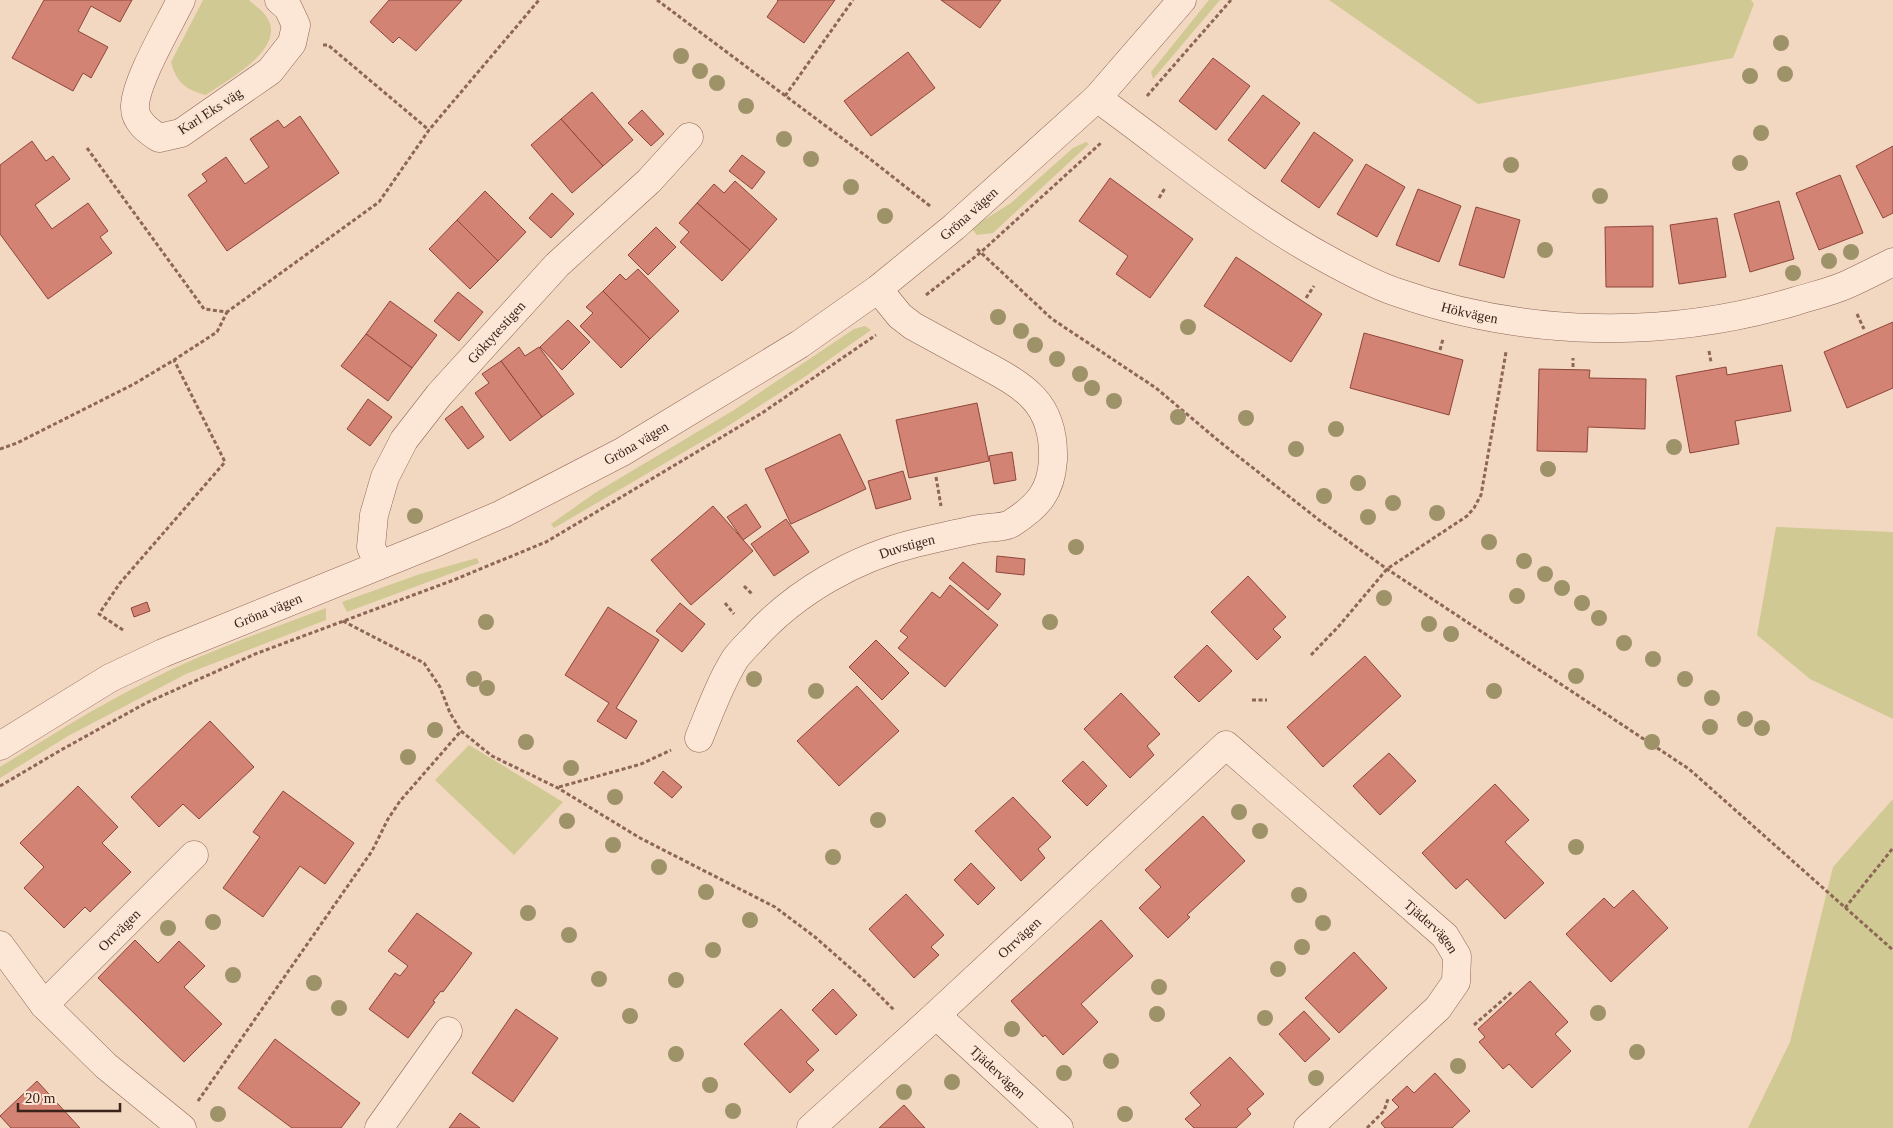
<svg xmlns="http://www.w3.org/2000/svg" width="1893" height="1128" viewBox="0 0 1893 1128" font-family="'Times New Roman',serif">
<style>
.green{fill:#d1c993}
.building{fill:#d38373;stroke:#8e463a}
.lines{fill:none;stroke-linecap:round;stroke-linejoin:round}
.minor-casing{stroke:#8d6656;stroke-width:29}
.path{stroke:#8d6656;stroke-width:3;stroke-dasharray:4 2.5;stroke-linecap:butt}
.minor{stroke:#fce6d5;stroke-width:28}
.tree{fill:#9e9269}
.labels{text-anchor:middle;stroke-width:5;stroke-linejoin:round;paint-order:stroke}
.street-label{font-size:14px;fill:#3b231c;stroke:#f9e3d1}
</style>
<rect width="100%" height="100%" fill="#f2d7c1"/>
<!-- green -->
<g class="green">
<path d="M203,0H249C254,5 262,10 266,16C289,48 227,80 206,95C186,90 176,82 171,62Z"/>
<polygon points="1209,0 1220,0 1153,79 1151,72"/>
<polygon points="1329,0 1751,0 1754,4 1733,58 1478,104"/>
<polygon points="1086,142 1089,144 993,233 977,235 971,228 1011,203 1073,148"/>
<polygon points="865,326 871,330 803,378 720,431 554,528 551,524 595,493 734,410 854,329"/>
<polygon points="1776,527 1893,532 1893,719 1810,679 1757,635"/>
<polygon points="477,558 479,563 347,612 342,602 420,574"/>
<path d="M326,608V620L186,674L68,736L0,778V767C47,738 94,708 144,683C202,653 265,631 326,608Z"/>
<polygon points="469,745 563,802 514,855 435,780"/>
<polygon points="1893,799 1893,1128 1748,1128 1790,1042 1833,867"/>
</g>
<!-- building -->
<g class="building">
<polygon points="44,0 132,0 120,22 91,6 78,31 108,47 91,78 83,73 73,91 12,58"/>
<polygon points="389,0 462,0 416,51 399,37 393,43 370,22"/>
<polygon points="777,0 835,0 804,43 767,17 778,1"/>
<polygon points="941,0 1001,0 980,28"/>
<polygon points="908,52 935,88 871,136 844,101"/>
<polygon points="1213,58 1250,86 1216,130 1179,101"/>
<polygon points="592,92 633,140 603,166 561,119"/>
<polygon points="1263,95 1300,123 1265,169 1228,140"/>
<polygon points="642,110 664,134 651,146 628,123"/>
<polygon points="300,116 339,173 227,251 188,195 207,181 202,174 226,157 245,184 269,167 250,139 278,120 284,128"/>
<polygon points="561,119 603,166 572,193 531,145"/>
<polygon points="1314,132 1353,160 1319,208 1281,181"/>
<polygon points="32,141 46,161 53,156 70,179 35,205 52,229 88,203 108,231 100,237 112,253 48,299 0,234 0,165"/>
<polygon points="1893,146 1893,213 1883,218 1856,166"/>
<polygon points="742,155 765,172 752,189 729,171"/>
<polygon points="1366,164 1405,187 1377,237 1337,214"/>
<polygon points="1840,175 1863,233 1819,250 1796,193"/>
<polygon points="1110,178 1193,239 1150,298 1116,274 1128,256 1079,221"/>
<polygon points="735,181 777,219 750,250 697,203 714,184 724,193"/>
<polygon points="1418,189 1461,206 1439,262 1396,245"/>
<polygon points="485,191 526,232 498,261 457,220"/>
<polygon points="552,193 574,214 551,238 529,218"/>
<polygon points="1779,201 1794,259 1750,272 1734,214"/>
<polygon points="697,203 750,250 722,281 680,242 689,232 679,223"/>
<polygon points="1476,207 1520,220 1504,278 1459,265"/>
<polygon points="1717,218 1726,277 1679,284 1670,225"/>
<polygon points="457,220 498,261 470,289 429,249"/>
<polygon points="1653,226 1653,287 1606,287 1605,227"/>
<polygon points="656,227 676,247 648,275 628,255"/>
<polygon points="1236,257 1322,314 1291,362 1204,306"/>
<polygon points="638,269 679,311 650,339 603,291 620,274 626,280"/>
<polygon points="603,291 650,339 621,368 580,326 593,313 586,307"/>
<polygon points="458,292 483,312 459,341 434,321"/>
<polygon points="390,301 437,335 412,368 366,334"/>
<polygon points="568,320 590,342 562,370 540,347"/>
<polygon points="1893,322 1893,388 1847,408 1824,352"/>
<polygon points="1364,333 1463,360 1449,415 1350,388"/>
<polygon points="366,334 412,368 388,401 341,366"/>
<polygon points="519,347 525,356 539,347 574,394 542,417 501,361"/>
<polygon points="501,361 542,417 510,441 475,393 489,383 482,374"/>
<polygon points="1782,365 1791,411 1735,421 1739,444 1690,453 1676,376 1726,367 1727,375"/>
<polygon points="1539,369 1590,370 1589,378 1646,379 1645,429 1588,427 1587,452 1537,451"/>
<polygon points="368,399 392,417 370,446 347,429"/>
<polygon points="977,403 989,461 909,478 896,420"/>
<polygon points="462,406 484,437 468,449 445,419"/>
<polygon points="840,434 866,489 791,524 765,469"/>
<polygon points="1012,452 1016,480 994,484 989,456"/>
<polygon points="903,471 911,499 876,509 868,481"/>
<polygon points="746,504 761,527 743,540 727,517"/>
<polygon points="713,506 753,551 691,605 651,560"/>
<polygon points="786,519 809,552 774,576 751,544"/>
<polygon points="997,556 1025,559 1024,575 996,572"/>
<polygon points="963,562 1001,594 988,610 949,578"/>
<polygon points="1248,576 1286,617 1273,629 1281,637 1257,660 1211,612"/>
<polygon points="950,585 998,625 945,687 898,648 908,637 900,631 932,592 940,598"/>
<polygon points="147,602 150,611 134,617 131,608"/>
<polygon points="680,603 705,624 682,652 656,631"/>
<polygon points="608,607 659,640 616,708 637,721 626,739 597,721 609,703 565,675"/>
<polygon points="876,640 909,673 882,700 849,667"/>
<polygon points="1207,645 1232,671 1199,702 1174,677"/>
<polygon points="1365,656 1401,696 1323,767 1287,727"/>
<polygon points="857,686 899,731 839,786 797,741"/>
<polygon points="1121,693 1160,734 1147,746 1154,755 1130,778 1084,729"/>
<polygon points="210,721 254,767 199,819 183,804 159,827 131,797"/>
<polygon points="1389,753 1416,781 1380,815 1353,786"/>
<polygon points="1083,761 1107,786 1087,806 1062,781"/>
<polygon points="663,771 682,787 672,798 654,783"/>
<polygon points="1495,784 1529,820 1505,842 1544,883 1505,919 1467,879 1456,889 1422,853"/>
<polygon points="78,786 118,827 102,843 131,872 90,912 85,907 64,928 24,888 44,867 20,843"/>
<polygon points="283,791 354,843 325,884 300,866 263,917 223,888 260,837 253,832"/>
<polygon points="1013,797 1051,837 1038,849 1045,858 1021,881 975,831"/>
<polygon points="1203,816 1245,861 1187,915 1190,917 1168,938 1139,908 1161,887 1145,870"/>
<polygon points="971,863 995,888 978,905 954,880"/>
<polygon points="1633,890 1668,928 1611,982 1566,934 1604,898 1614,908"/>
<polygon points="906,894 944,935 931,947 939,955 914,978 869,929"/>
<polygon points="417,913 472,953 443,992 441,991 433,1001 435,1002 408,1038 369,1009 395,973 400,976 408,966 388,951"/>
<polygon points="1101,920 1133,956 1081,1004 1098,1022 1063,1055 1045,1035 1043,1037 1011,1001"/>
<polygon points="135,940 158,963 179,941 205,966 184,987 222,1024 184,1062 98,978"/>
<polygon points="1354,952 1387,988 1339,1033 1305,998"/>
<polygon points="1530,981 1568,1022 1555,1034 1571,1051 1532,1088 1509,1064 1503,1069 1479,1042 1485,1037 1478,1029"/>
<polygon points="833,989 857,1015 836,1035 812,1010"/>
<polygon points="516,1009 558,1038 513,1102 472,1073"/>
<polygon points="781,1009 819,1050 806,1062 814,1070 790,1093 744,1044"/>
<polygon points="1304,1011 1330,1039 1305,1062 1279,1034"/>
<polygon points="275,1039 360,1103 341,1128 292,1128 238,1088"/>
<polygon points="1230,1057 1264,1094 1247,1109 1251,1114 1236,1128 1194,1128 1185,1119 1201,1105 1190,1093"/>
<polygon points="1435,1073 1470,1111 1452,1128 1385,1128 1381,1123 1399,1107 1392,1100 1407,1086 1414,1093"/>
<polygon points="37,1081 80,1128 11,1128 0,1116"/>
<polygon points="904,1105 925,1128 879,1128"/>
<polygon points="460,1113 480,1128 449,1128"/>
</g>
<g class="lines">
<!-- minor casing -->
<g class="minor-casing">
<g id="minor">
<path d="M181,0C169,25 136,80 135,106C134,121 148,131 159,138L181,133L270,71L292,43L296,25L288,8L279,0"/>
<path id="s1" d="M1097,98C1172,152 1243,213 1325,258C1345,269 1375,285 1396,292C1524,337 1666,340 1796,301C1812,296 1830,292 1846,285C1862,278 1877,270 1893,262"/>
<path id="s2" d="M379,565L371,547L374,515L385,477L404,440L439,395L557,265L649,181L689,137"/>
<path id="s3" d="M699,738C710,711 720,683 735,659C740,652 747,645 753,639C795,592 855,558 916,543C937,538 958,533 979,529C989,527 1004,528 1012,523C1038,506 1051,492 1053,460C1055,402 1024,386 979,362C957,350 935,338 913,326L900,316L878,289"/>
<path id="s4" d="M0,746L110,678L163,653L437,542L502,514L622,452L800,344L878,289L954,227L1097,98L1182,0"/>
<polyline points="0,945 44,1005 106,1066 182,1128"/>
<path id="s5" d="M44,1005L194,855"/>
<path id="s6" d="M936,1015L1059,1128"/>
<polyline points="379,1128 448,1031"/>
<path id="s7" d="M811,1128L936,1015L1226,745L1445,936L1457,956L1456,982L1438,1008L1308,1128"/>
</g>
</g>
<!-- path -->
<g class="path">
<polyline points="657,0 870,159 930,206"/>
<polyline points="323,45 328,45 429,130"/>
<polyline points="785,96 853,0"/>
<polyline points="1147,96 1231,0"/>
<polyline points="87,148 204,309 227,312 379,202 429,130 539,0"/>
<polyline points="1159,198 1165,188"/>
<polyline points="977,249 1052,319 1156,388 1220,442 1319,520 1387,569 1689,769 1893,950"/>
<polyline points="926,295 980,253 1102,142"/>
<polyline points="1306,298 1314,286"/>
<polyline points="1857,314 1864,329"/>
<polyline points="1440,350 1443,339"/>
<polyline points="1709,351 1711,362"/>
<polyline points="1573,367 1573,358"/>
<polyline points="0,449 17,443 134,384 174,360 217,332 227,312"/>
<polyline points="936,477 941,506"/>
<polyline points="744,586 752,594"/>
<polyline points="725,603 734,614"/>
<polyline points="343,621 424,663 440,687 450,713 461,731 492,756 558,788 640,838 775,907 815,937 865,981 895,1011"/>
<polyline points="123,630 99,614 120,583 225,462 174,360"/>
<polyline points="1311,655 1338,627 1387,569 1467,516 1474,508 1481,495 1506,352"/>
<polyline points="1252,700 1267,700"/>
<polyline points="0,786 61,750 146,703 255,654 451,581 546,542 762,413 876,335"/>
<polyline points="559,787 641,764 671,750"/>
<polyline points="1845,908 1893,848"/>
<polyline points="1474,1025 1513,991"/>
<polyline points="198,1101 372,851 388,819 400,801 461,731"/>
<polyline points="1367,1128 1384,1111 1388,1099"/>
</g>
<!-- minor -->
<use href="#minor" class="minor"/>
</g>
<!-- trees -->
<g class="tree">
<circle cx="1781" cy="43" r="8"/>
<circle cx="681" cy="56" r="8"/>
<circle cx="700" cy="71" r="8"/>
<circle cx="1785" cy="74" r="8"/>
<circle cx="1750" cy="76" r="8"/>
<circle cx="717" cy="83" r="8"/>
<circle cx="746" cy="106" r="8"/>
<circle cx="1761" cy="133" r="8"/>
<circle cx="784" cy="139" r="8"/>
<circle cx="811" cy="159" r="8"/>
<circle cx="1740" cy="163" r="8"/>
<circle cx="1511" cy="165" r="8"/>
<circle cx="851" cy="187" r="8"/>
<circle cx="1600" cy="196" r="8"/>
<circle cx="885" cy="216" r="8"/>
<circle cx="1545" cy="250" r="8"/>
<circle cx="1851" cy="252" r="8"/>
<circle cx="1829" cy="261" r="8"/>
<circle cx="1793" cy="273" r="8"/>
<circle cx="998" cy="317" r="8"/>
<circle cx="1188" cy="327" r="8"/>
<circle cx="1021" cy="331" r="8"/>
<circle cx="1035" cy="345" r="8"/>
<circle cx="1057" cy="359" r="8"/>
<circle cx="1080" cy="374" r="8"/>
<circle cx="1092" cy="388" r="8"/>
<circle cx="1114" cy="401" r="8"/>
<circle cx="1178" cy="417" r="8"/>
<circle cx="1246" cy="418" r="8"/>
<circle cx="1336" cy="429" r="8"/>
<circle cx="1674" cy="447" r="8"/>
<circle cx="1296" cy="449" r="8"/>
<circle cx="1548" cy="469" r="8"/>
<circle cx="1358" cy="483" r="8"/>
<circle cx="1324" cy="496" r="8"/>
<circle cx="1393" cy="503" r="8"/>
<circle cx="1437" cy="513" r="8"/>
<circle cx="415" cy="516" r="8"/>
<circle cx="1368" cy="517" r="8"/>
<circle cx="1489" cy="542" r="8"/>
<circle cx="1076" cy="547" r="8"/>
<circle cx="1524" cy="561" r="8"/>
<circle cx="1545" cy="574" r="8"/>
<circle cx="1562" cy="588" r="8"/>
<circle cx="1517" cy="596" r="8"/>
<circle cx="1384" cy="598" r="8"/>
<circle cx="1582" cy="603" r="8"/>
<circle cx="1599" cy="618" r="8"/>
<circle cx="486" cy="622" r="8"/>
<circle cx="1050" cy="622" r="8"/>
<circle cx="1429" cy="624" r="8"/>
<circle cx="1451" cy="634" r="8"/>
<circle cx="1624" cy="643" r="8"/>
<circle cx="1653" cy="659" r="8"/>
<circle cx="1576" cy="676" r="8"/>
<circle cx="474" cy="679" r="8"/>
<circle cx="754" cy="679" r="8"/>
<circle cx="1685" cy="679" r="8"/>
<circle cx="487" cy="688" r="8"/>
<circle cx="816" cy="691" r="8"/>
<circle cx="1494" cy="691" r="8"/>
<circle cx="1712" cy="698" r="8"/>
<circle cx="1745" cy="719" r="8"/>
<circle cx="1710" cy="727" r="8"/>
<circle cx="1762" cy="728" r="8"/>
<circle cx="435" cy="730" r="8"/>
<circle cx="526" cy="742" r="8"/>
<circle cx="1652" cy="742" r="8"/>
<circle cx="408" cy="757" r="8"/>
<circle cx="571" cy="768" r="8"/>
<circle cx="615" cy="797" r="8"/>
<circle cx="1239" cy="812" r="8"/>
<circle cx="878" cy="820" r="8"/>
<circle cx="567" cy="821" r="8"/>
<circle cx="1260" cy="831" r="8"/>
<circle cx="613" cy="845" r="8"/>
<circle cx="1576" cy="847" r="8"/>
<circle cx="833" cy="857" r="8"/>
<circle cx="659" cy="867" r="8"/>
<circle cx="706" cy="892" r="8"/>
<circle cx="1299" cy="895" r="8"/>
<circle cx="528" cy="913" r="8"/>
<circle cx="750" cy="920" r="8"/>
<circle cx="213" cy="922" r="8"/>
<circle cx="1323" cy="923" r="8"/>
<circle cx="168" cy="928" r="8"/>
<circle cx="569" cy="935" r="8"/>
<circle cx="1302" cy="947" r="8"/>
<circle cx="713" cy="950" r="8"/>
<circle cx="1278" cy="969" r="8"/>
<circle cx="233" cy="975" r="8"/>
<circle cx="599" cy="979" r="8"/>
<circle cx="676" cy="980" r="8"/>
<circle cx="314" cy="983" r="8"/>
<circle cx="1159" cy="987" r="8"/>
<circle cx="339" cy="1008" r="8"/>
<circle cx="1598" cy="1013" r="8"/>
<circle cx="1157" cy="1014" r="8"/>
<circle cx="630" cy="1016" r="8"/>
<circle cx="1265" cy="1018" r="8"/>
<circle cx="1012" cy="1029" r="8"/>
<circle cx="1637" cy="1052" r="8"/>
<circle cx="676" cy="1054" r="8"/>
<circle cx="1111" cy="1061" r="8"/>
<circle cx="1458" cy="1066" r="8"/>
<circle cx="1064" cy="1073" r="8"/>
<circle cx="1316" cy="1078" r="8"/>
<circle cx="952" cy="1082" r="8"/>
<circle cx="710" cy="1085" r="8"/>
<circle cx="904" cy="1092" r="8"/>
<circle cx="733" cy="1111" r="8"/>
<circle cx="218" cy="1114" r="8"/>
<circle cx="1125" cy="1114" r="8"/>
</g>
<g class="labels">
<!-- street labels -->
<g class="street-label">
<text transform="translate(210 111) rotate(-33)" y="5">Karl Eks väg</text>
<text dy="5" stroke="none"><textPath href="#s4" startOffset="1111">Gröna vägen</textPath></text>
<text dy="5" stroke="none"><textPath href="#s1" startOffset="434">Hökvägen</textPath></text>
<text dy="5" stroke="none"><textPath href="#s2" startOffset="275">Göktytestigen</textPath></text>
<text dy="5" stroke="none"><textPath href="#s4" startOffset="706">Gröna vägen</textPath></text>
<text dy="5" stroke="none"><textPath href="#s3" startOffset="296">Duvstigen</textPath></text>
<text dy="5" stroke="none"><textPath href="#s4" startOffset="301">Gröna vägen</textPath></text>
<text dy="5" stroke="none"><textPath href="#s7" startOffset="839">Tjädervägen</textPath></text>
<text dy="5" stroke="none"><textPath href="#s5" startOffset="106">Orrvägen</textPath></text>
<text dy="5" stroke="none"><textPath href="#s7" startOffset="282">Orrvägen</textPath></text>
<text dy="5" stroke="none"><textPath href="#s6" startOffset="84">Tjädervägen</textPath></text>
</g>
</g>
<!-- scale -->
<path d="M18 1103v8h102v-8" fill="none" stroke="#3b231c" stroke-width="2.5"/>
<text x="25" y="1103" font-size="15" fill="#3b231c" stroke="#f9e3d1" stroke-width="4" paint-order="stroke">20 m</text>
</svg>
